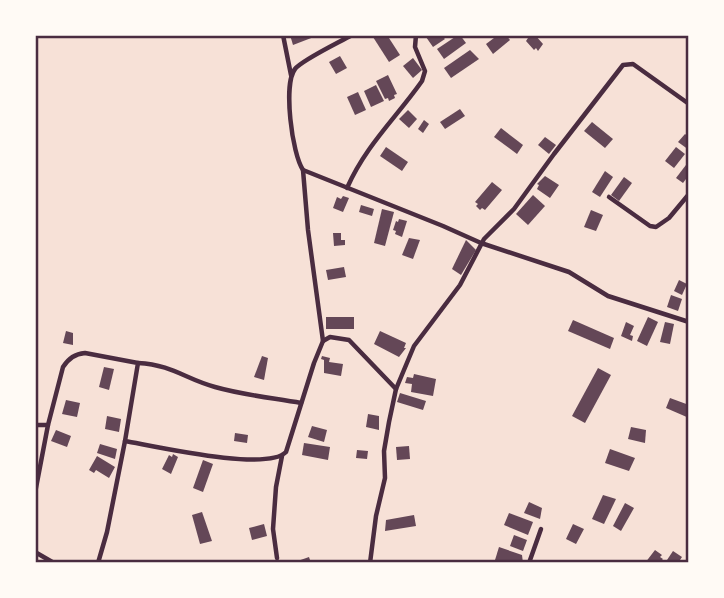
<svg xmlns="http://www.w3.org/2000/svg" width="724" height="598" viewBox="0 0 724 598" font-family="'DM Sans',sans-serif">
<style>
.building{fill:#644757}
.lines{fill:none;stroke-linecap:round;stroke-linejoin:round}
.minor{stroke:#4a2c40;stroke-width:4.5}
.neatline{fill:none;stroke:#4a2c40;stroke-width:2.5}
</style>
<rect width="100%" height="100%" fill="#f7e1d7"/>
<!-- building -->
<g class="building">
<polygon points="290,35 319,35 293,45"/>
<polygon points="375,35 387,35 400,55 389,62 373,37"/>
<polygon points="429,35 446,35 443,37 445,39 433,47 426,37"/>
<polygon points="458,35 460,35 466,43 444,59 437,49"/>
<polygon points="498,35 506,35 510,40 493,54 486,44"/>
<polygon points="530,35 535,35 543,44 538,51 536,48 534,50 526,41"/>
<polygon points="470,50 479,59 451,78 444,68"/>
<polygon points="340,56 347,68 336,74 329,62"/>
<polygon points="413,58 422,70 413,78 403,66"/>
<polygon points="388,75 397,94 394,95 395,98 389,101 388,98 385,99 376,81"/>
<polygon points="376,85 384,101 371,107 364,91"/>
<polygon points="358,92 366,110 355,115 347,97"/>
<polygon points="460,109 465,116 445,129 440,122"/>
<polygon points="408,110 417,119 409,128 399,119"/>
<polygon points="424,120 429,124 423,133 418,129"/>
<polygon points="592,122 613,139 605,148 584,131"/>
<polygon points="501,128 523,145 517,154 494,137"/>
<polygon points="685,134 689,137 689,150 678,142"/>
<polygon points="545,137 556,145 549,154 538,145"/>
<polygon points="386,147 408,162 402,171 380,156"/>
<polygon points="676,147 685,154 674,168 665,161"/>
<polygon points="689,161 689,175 683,183 676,178"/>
<polygon points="605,171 613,177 600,197 592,192"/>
<polygon points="545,176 559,185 550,198 537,189 539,185 537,184"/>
<polygon points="624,177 632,183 619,201 611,195"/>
<polygon points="492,182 502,190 485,210 482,208 480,210 476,206 478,204 475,202"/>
<polygon points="533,195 545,206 528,225 516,214"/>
<polygon points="343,196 349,198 343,212 333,208 337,197 341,199"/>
<polygon points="361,205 374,209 372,216 359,212"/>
<polygon points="382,209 394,212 385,246 374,243"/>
<polygon points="591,210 603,215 596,231 584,227"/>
<polygon points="399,219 407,221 402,237 395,234 396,231 393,230 396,221 398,222"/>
<polygon points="333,233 341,233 341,240 345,240 345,245 334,246"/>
<polygon points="409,238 420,240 413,259 402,255"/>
<polygon points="466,240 476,250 461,275 452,269"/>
<polygon points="344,267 346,277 328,280 326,270"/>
<polygon points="679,280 687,284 682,295 674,291"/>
<polygon points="671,295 682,299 678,311 667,307"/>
<rect x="326" y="317" width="28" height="12"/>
<polygon points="648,317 658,322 647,346 637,341"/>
<polygon points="573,320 614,338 610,349 568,331"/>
<polygon points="626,322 634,326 630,335 633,336 632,341 621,336"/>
<polygon points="665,322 674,324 670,344 660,342"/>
<polygon points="66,331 73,333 73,345 63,343"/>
<polygon points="380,331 406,343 404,348 406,348 399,357 374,344"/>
<polygon points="262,356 268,358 264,380 254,377"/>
<polygon points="322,356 330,358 329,362 343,364 341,376 324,373 324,360 321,359"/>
<polygon points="104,367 114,369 109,390 99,387"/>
<polygon points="598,368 611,375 585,423 572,416"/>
<polygon points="414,374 436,379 433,396 411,392 412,384 405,383 407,377 413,378"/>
<polygon points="400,393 426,401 423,410 397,402"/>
<polygon points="670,398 689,405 689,418 666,408"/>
<polygon points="66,400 80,403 77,417 62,414"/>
<polygon points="368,414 379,416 379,430 366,427"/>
<polygon points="107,416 121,419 119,432 105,429"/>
<polygon points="312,426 327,430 324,442 308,437"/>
<polygon points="631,427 646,430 645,443 628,439"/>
<polygon points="56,430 71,436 67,447 51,441"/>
<polygon points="235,433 248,435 247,443 234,441"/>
<polygon points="304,443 330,447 328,460 302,455"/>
<polygon points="100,444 117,449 115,459 97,453"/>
<polygon points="409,446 410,459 397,460 396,447"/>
<polygon points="610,449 635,458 629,471 605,463"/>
<polygon points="357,450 368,451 367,459 356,458"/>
<polygon points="173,454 178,457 171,474 162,469 169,455 172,457"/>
<polygon points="97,456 115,467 109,478 96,470 94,473 89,470"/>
<polygon points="203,460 213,464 203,492 193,488"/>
<polygon points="603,495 616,499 604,524 592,519"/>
<polygon points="529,502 542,508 540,519 524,513"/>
<polygon points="625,503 634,508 621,531 613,526"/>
<polygon points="202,512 212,541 200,544 192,515"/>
<polygon points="509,513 533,522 528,535 504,525"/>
<polygon points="414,515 416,526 385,531 386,520"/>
<polygon points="264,524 267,536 252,540 249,528"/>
<polygon points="573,524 584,529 576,544 566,539"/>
<polygon points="514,535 527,540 523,551 510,546"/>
<polygon points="499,547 522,555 523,563 503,563 495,560"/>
<polygon points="655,550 662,555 660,557 663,559 659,563 645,563"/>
<polygon points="673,551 682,557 678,563 665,563"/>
<polygon points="309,557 311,563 292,563"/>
</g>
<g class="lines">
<!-- minor -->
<g class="minor">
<polyline points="283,35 291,75"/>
<path d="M352,35C340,42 302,60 295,69C283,84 292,154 303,170L443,226L481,243L569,272L608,296L689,322"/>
<polyline points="303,170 308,230 323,341"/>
<path d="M347,188C366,145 396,118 422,81L425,71L415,47L416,35"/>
<polyline points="609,197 650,226 656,227 669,218 689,194"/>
<path d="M138,363C173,365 185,379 215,387C243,395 273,398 301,403"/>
<path d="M35,425H48L63,367C69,358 75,354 85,353L138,363L125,441C154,446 267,472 286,452L314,363L323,341L330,337L349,340L396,389"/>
<polyline points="35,493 48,425"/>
<polyline points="35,552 54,563"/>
<polyline points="277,558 273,529 276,487 282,456"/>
<polyline points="98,563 107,532 125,441"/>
<polyline points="370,563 376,516 385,478 384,451 389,422 396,389 414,346 460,285 484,239 514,209 554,154 623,65 633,64 689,104"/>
<polyline points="529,563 541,529"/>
</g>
</g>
<!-- border -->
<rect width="724" height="598" fill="none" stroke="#fffaf5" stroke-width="74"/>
<rect x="37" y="37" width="650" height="524" class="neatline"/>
</svg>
